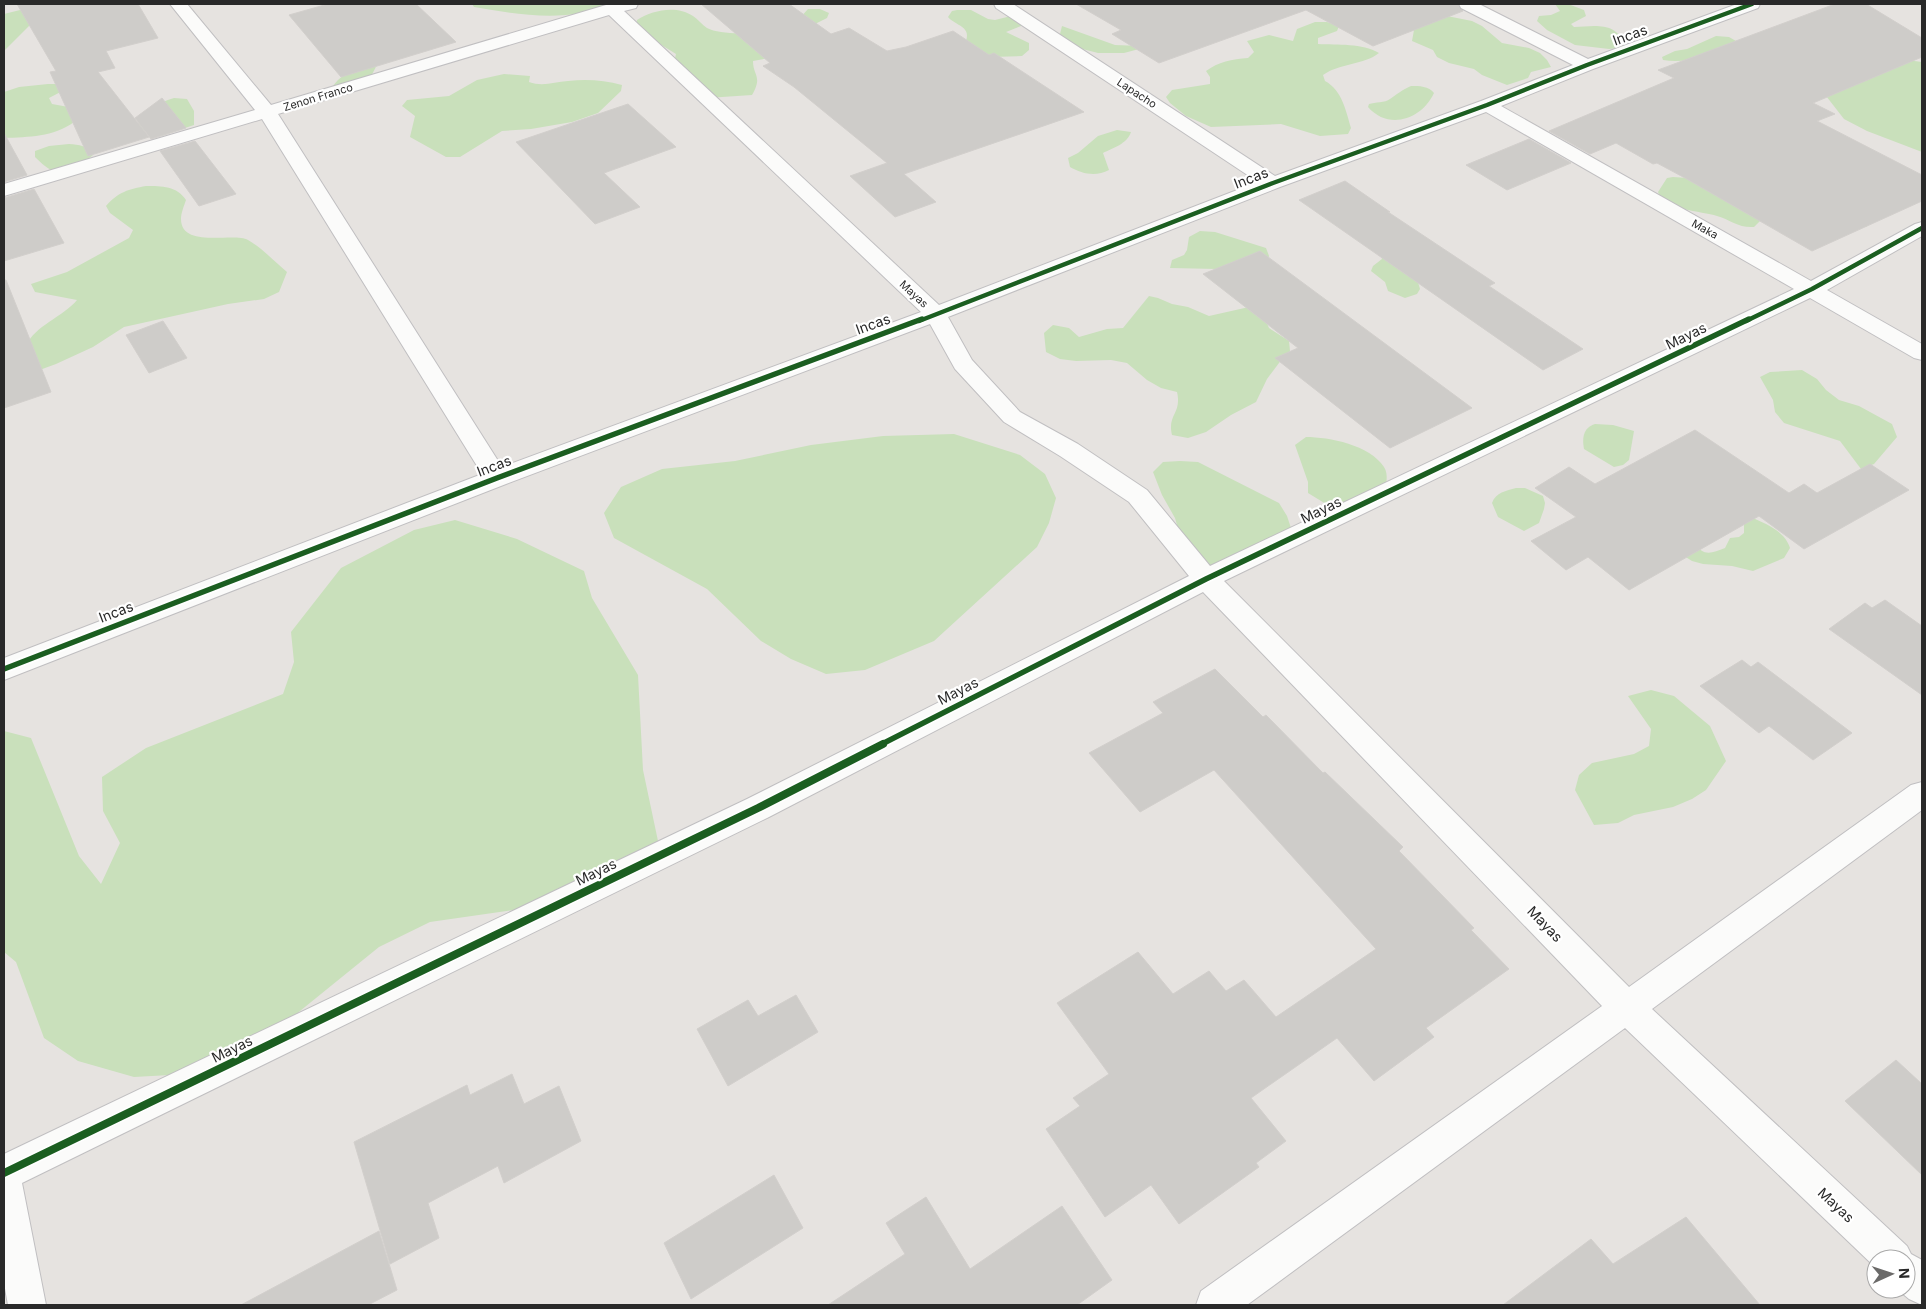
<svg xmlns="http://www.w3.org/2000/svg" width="1926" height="1309" viewBox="0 0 1926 1309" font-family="Inter,sans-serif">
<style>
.green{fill:#c9e0bb}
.building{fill:#ceccc9;stroke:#d2cfcc}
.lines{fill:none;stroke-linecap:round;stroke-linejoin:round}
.minor-casing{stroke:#c0bfc1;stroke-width:2}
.minor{fill:#fbfbfa;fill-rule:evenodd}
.cycleway-far2-casing{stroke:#fff;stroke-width:6}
.cycleway-far1-casing{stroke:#fff;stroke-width:9}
.cycleway-casing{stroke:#fff;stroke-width:11}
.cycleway-far2{stroke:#1b5e20;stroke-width:4.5}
.cycleway-far1{stroke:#1b5e20;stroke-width:5.5}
.cycleway{stroke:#1b5e20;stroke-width:8}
.labels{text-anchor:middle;stroke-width:4.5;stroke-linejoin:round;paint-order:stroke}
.far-street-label{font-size:11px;fill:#292929;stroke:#fff}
.street-label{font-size:14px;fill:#292929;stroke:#fff}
</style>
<rect width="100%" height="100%" fill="#e6e3e0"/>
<!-- green -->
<g class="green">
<path d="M472,4H612C567,23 521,15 474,7Z"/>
<path d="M1161,4C1181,4 1200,7 1217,17L1219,24L1196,29L1169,41L1124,53H1098L1063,44L1059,38L1062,26L1115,45L1141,46L1153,44L1183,24L1185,18Z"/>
<polygon points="1398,4 1420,4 1447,16 1472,21 1482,26 1502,43 1529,48 1540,53 1547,60 1551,67 1531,72 1528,78 1507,85 1482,75 1474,69 1449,63 1437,57 1433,50 1412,41 1414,30 1396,8"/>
<path d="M1555,4H1568L1584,10L1586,16L1571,24L1574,27C1594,26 1617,21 1624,45L1621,48L1609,49L1575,45L1547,30L1537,21L1539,16L1551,15L1560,11Z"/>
<path d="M808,9H820L829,13L827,18L797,33L779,56L753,61C753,76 763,76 752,95L707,98L673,67L676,54L639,31L636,26L637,20C653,10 676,5 693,16C698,19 702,25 707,28C724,37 770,33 788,27C795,25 803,14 808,9Z"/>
<polygon points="20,10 30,13 32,23 4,51 4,14"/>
<path d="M957,10H971L988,19L995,20L1011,16L1021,19V26L1006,32L1029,43V50L1022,56L990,57L966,41C971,26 956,26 948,17L952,11Z"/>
<path d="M1315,22H1327L1339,26L1337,31L1318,38V44C1338,45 1362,43 1379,53C1364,65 1340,63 1323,75L1325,81C1342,90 1346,111 1351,128L1348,134L1320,136L1281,124L1211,127L1186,116L1170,103L1166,97L1172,90L1210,84V77L1206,71C1218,62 1232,59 1248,58L1254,52L1247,41L1269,35L1293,41L1297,29Z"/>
<path d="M1716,36L1729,37L1743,45C1718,52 1689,65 1663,60L1662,57L1675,51L1687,49Z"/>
<polygon points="1892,58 1922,62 1922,152 1867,131 1844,119 1823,92"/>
<path d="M378,63L368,82L331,89C342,71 359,67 378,63Z"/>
<path d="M504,74L530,76L529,82C543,87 554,82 568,81C586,79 604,80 622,85L621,91L598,113L572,122L531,129L502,131L460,157H446L410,137L415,116L402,106L407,100L449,96L477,80Z"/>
<path d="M48,84H76L49,98L52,104L74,108V122C53,137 29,137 4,138V92L19,87Z"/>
<path d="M1411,86C1419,86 1429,86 1434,93C1422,119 1389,131 1368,107L1369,104C1375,102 1385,103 1390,99C1397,94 1402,90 1411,86Z"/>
<path d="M174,98L187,99L194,111V125L161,136L140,129L139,123C147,110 159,102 174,98Z"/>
<path d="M1117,130L1131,132C1127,144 1113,148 1103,153L1109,170C1096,177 1082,174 1070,167L1068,158L1078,153L1098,136Z"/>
<path d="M69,144C79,145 88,145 93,155L68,175C53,173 46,168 35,157V151L49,146Z"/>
<path d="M1673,177L1688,178L1869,224L1866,227L1761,220L1754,227C1738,228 1731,220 1717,216C1702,211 1662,210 1658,192L1667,178Z"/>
<path d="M146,186C162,186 177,186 186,200C184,206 181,213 181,219C181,249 234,232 248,240C262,248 275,262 287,272L279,292L264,299L228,304L124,327L93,347L56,364L4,383V345H27C33,327 64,316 77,300L35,292L31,284L67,272L129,238L133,230L110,213L106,206C118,192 129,189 146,186Z"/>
<polygon points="1200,231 1215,232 1266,248 1269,256 1264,270 1170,268 1172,260 1184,255 1187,250 1189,237"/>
<polygon points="1380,254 1417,279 1420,289 1417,294 1405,298 1388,291 1385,282 1371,271 1373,266 1382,259"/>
<path d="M1149,296L1158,298L1172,304L1188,307L1209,316L1249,307L1262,312L1269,328L1289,341L1290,351L1285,355L1267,379L1256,402L1231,415L1206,432L1188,438L1172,435C1167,414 1182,414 1177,392L1161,388L1147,380L1127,363L1111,360L1076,361L1060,359L1046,352L1044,333L1053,325L1069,328L1079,337L1107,329L1123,328Z"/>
<polygon points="1802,370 1817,379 1826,390 1839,400 1859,406 1892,424 1897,437 1874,464 1861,469 1840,441 1784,423 1775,412 1773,400 1760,377 1770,372"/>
<path d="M1595,424L1613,425L1634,431L1629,460L1623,465L1614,467L1584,449C1582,438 1583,428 1595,424Z"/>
<polygon points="954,434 1020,455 1045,474 1056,498 1049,523 1037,547 934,641 865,670 826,674 791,659 761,641 707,589 614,538 604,513 621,487 662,469 735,461 811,445 883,436"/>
<path d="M1306,437C1329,437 1370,445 1384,467C1389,475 1386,485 1384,494L1344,507L1326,504L1308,493V482L1295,445Z"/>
<polygon points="1180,461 1198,462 1279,503 1287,516 1292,531 1245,570 1201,568 1183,546 1175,518 1162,495 1153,472 1163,462"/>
<path d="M1516,488H1525L1543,496L1545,503L1544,509L1539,523L1524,531L1498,517L1492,503C1496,492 1506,491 1516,488Z"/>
<path d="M1751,517C1766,524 1785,531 1790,548L1784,558L1753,571L1732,566L1703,564L1692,561L1681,554L1695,543C1703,557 1712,553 1725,548L1730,538L1739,537L1744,533V521Z"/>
<polygon points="455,520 517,539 584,571 592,598 638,675 643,770 658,841 612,880 569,902 430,922 379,947 242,1058 188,1074 134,1077 78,1061 44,1038 16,962 4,952 4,731 31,738 79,856 101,884 120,843 103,811 102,777 146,748 283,694 294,662 291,632 341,568 414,530"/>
<polygon points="1651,690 1674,696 1710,726 1726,761 1706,790 1692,799 1673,807 1634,815 1618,823 1594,825 1575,790 1579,775 1592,763 1634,754 1649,746 1651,729 1628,696"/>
</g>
<!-- building -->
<g class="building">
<polygon points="17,4 138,4 158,38 106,51 115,68 98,72 149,137 88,156 50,72 56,71"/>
<polygon points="328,4 416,4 456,42 341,77 289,15"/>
<polygon points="701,4 789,4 831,34 849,28 887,51 906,47 953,31 989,55 994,53 1084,112 904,174 936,202 895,217 850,176 887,163 794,87 763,66 770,63"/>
<polygon points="1076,4 1457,4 1463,11 1373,46 1306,10 1159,63 1112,34 1121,30"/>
<polygon points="1835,4 1866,4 1922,38 1922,57 1813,103 1835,114 1817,121 1922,175 1922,201 1812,251 1685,178 1657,163 1653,164 1616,143 1590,154 1549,131 1674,78 1658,70"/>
<polygon points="162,98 186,128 151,139 135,118"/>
<polygon points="628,104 676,147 604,173 640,207 595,224 516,142"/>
<polygon points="4,133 27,175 4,182"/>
<polygon points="1529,139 1571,163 1507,190 1466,165"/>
<polygon points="195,141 236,194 199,206 160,151"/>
<polygon points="1345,181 1390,212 1388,212 1495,283 1489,286 1583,349 1543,370 1299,200"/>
<polygon points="34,189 64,243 4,261 4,198"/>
<polygon points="1260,251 1472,408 1390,448 1275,358 1298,348 1203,274"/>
<polygon points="4,280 6,280 51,392 4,408"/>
<polygon points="163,321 187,358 149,373 126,335"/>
<polygon points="1695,430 1789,493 1804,484 1817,493 1870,464 1909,490 1804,549 1759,516 1629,590 1588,557 1566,570 1531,541 1576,517 1535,488 1569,467 1595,484"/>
<polygon points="1885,600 1922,626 1922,695 1829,629 1865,603 1872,608"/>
<polygon points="1742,660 1751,667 1758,662 1852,733 1813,760 1769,726 1759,733 1700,686"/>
<polygon points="1215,669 1263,717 1266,715 1323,773 1325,772 1403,847 1399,851 1474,928 1471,930 1509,969 1426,1028 1434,1037 1374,1081 1337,1038 1251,1098 1286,1141 1256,1163 1259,1167 1179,1224 1151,1185 1105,1217 1046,1129 1080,1106 1073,1098 1109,1074 1057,1003 1138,952 1173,994 1209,971 1226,991 1244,980 1276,1017 1376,949 1214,770 1140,812 1089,753 1163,713 1153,702"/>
<polygon points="796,995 818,1032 728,1086 697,1029 748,1000 758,1016"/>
<polygon points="1896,1060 1922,1084 1922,1175 1845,1101"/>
<polygon points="512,1074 524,1104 559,1086 581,1141 504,1183 498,1166 428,1203 439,1238 390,1264 354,1142 467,1085 470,1095"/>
<polygon points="774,1175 803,1228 691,1299 664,1243"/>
<polygon points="926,1197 970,1269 1062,1206 1112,1280 1077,1305 828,1305 905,1254 886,1223"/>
<polygon points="1686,1217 1760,1305 1503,1305 1591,1239 1613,1264"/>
<polygon points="379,1231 397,1290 368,1305 241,1305"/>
</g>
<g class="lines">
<!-- minor casing -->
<g class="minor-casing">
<path id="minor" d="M170,4H187L271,105L606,5L638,4L636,8L624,11L939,305L1258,182L996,8L994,4H1013L1275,176L1481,101L1573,65L1461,8L1459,4H1479L1588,59L1737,4H1760L1758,8L1593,69L1501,106L1811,281L1915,224L1922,222V236L1827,290L1922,344V360L1914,358L1810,298L1224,581L1629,987L1911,785L1922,782V810L1652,1009L1907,1246L1911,1254L1922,1260V1305L1909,1299L1897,1289H1906V1259H1876V1268L1625,1028L1247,1305H1196L1201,1291L1602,1006L1203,592L769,817L22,1183L46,1305H8L4,1283V1154L747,799L1189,576L1129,502L1060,456L1004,422L955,369L930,324L506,484L4,680V658L482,474L262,119L4,196V184L255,110ZM609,15L921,312L502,467L278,114ZM1486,112L1794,289L1210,566L1147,490L1078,444L1020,412L972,360L948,317L1280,187Z"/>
</g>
<!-- minor -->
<use href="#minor" class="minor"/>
<!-- cycleway-far2 casing -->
<g class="cycleway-far2-casing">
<g id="cycleway-far2">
<polyline points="919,321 1273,183 1487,105 1587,65 1752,4"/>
<polyline points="1746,321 1812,289 1922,228"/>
</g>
</g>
<!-- cycleway-far1 casing -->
<g class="cycleway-far1-casing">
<g id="cycleway-far1">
<polyline points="4,669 497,478 922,319"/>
<polyline points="880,745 1206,579 1749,319"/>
</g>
</g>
<!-- cycleway casing -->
<g class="cycleway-casing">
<polyline id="cycleway" points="4,1173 758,808 883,744"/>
</g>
<!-- cycleway-far2 -->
<use href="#cycleway-far2" class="cycleway-far2"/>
<!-- cycleway-far1 -->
<use href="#cycleway-far1" class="cycleway-far1"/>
<!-- cycleway -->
<use href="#cycleway" class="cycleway"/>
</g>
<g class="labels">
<!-- far-street labels -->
<g class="far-street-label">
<text transform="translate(1137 93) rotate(33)" y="4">Lapacho</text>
<text transform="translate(318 97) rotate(-17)" y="4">Zenon Franco</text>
<text transform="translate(1705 229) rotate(29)" y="4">Maka</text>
<text transform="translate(914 294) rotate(43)" y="4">Mayas</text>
</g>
<!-- street labels -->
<g class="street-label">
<text transform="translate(1630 35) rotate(-20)" y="5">Incas</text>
<text transform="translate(1251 178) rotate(-21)" y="5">Incas</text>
<text transform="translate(873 324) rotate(-20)" y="5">Incas</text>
<text transform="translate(1686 336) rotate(-26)" y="5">Mayas</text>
<text transform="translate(494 466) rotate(-21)" y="5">Incas</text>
<text transform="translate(1321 510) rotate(-26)" y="5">Mayas</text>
<text transform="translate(116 612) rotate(-21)" y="5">Incas</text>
<text transform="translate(958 691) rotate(-27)" y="5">Mayas</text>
<text transform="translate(596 872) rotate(-26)" y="5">Mayas</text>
<text transform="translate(1545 924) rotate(46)" y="5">Mayas</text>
<text transform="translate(232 1049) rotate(-26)" y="5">Mayas</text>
<text transform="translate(1836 1205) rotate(43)" y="5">Mayas</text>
</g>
</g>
<!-- border -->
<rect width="1926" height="1309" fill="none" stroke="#292929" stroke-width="10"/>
<!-- north arrow -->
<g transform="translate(1891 1274) rotate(87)"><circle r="24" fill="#ffffff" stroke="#a9a9a9"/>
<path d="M0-4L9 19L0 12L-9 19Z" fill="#6b6a69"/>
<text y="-8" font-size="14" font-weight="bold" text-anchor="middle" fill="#292929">N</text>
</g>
</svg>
